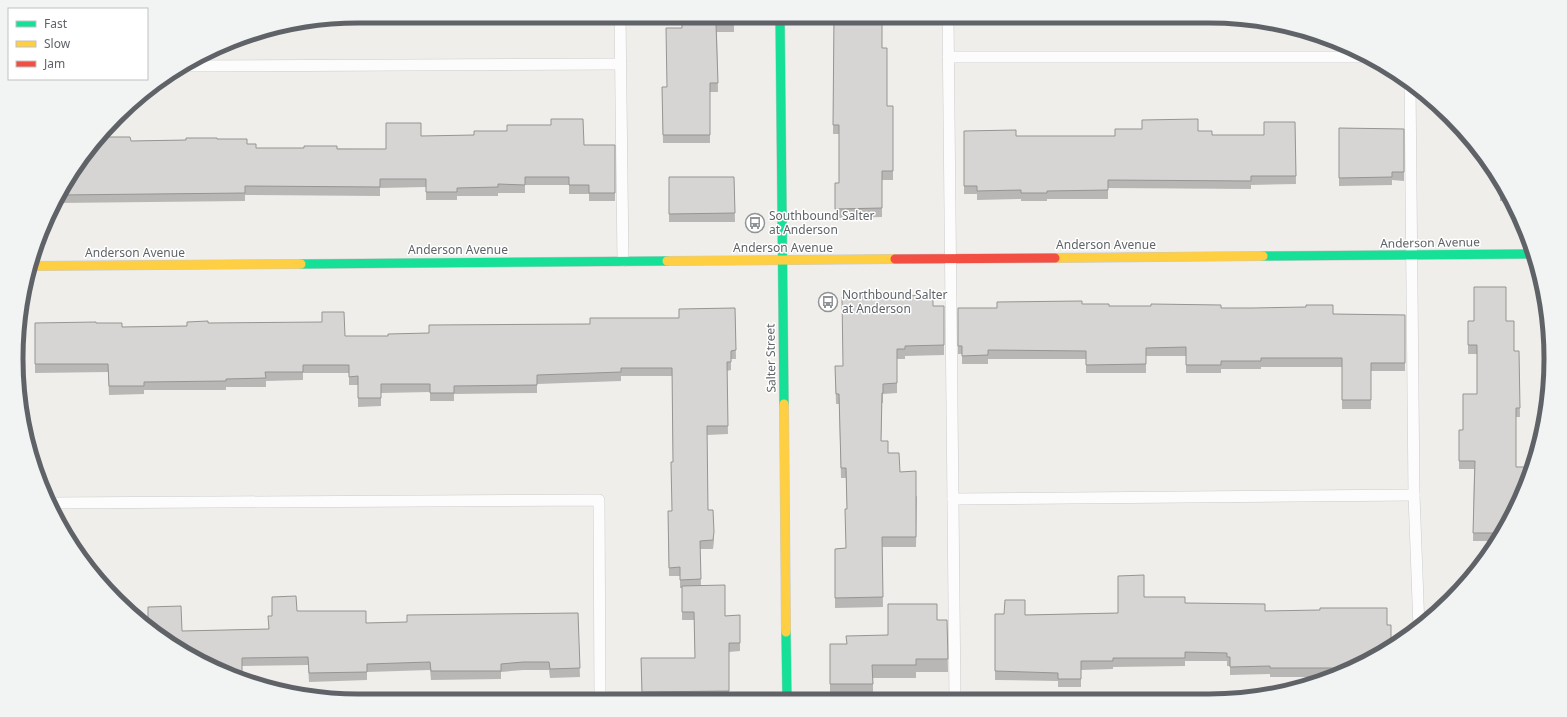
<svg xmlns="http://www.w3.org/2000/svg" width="1567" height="717" viewBox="0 0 1567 717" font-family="'Noto Sans',sans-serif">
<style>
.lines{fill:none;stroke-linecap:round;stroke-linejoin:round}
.lane-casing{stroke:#cbcccc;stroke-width:12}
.fast-casing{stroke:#cacacb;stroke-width:10}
.slow-casing{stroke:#cacacb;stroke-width:10}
.jam-casing{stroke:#cacacb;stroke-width:10}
.lane{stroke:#fdfcfc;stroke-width:11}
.fast{stroke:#16e098;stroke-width:9}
.slow{stroke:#ffcf43;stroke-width:9}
.jam{stroke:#f24e42;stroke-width:9}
.wall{fill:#b8b7b5}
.building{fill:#d6d5d3;stroke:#969594}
.labels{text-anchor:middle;stroke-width:3;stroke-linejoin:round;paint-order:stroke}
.poi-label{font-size:12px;fill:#5f6368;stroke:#fff;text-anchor:start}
.street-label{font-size:12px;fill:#5f6368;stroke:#fff}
.rim{fill:none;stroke:#5f6368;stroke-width:5}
</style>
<rect width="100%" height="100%" fill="#efeeea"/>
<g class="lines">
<!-- lane casing -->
<g class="lane-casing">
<g id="lane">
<polyline points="620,16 623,261"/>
<polyline points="948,16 955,699"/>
<polyline points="948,57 1367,57"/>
<polyline points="182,66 621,64"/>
<polyline points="1410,83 1414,495 1419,628"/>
<polyline points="953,499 1414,495"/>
<polyline points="50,503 599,500 600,700"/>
</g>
</g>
<!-- fast casing -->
<g class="fast-casing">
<g id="fast">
<polyline points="780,16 784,404"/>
<polyline points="1263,256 1533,254"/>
<polyline points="301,264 667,261"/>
<polyline points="786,632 787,700"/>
</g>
</g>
<!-- slow casing -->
<g class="slow-casing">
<g id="slow">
<polyline points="1055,258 1263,256"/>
<polyline points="667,261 895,259"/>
<polyline points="32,266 301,264"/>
<polyline points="784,404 786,632"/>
</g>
</g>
<!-- jam casing -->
<g class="jam-casing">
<polyline id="jam" points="895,259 1055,258"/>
</g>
<!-- lane -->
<use href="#lane" class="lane"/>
<!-- fast -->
<use href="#fast" class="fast"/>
<!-- slow -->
<use href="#slow" class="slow"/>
<!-- jam -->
<use href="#jam" class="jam"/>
</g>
<!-- wall -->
<g class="wall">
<polygon points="734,16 734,32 717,32 718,92 710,92 710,143 663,143 662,87 667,87 682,28"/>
<polygon points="834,16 882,48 887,106 893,106 893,180 882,180 882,217 835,218 835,183 839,183 839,134 833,134"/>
<polygon points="1295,122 1296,184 1251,185 1251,189 1108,188 1108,199 1047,199 1047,201 1021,201 1021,199 977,200 977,194 964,194 964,131 1016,136 1115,136 1198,131 1212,135 1264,135"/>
<polygon points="1339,128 1404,129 1404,181 1392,180 1392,185 1339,186"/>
<polygon points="421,136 584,145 615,145 615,201 589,201 589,194 569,194 569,185 525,185 525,193 498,193 498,196 457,196 457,200 426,200 426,187 380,188 380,196 245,195 245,201 56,203 62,187 131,141 186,140 217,139 247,144 256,148 386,149"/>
<polygon points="1469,138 1474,145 1469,145"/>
<polygon points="669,177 734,177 735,222 669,222"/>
<polygon points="1500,180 1511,201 1500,201"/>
<polygon points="904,296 933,306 944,306 944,355 905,356 905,359 897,359 897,393 883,394 883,403 882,403 881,441 888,453 917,497 916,547 882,547 883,607 835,608 835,549 846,548 847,509 846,478 841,478 839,404 836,404 835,366 843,366"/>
<polygon points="1082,304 1109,306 1221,308 1333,314 1405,315 1405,371 1371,371 1371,409 1342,409 1342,367 1261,367 1261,369 1221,369 1221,373 1186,373 1186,356 1146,356 1146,373 1086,373 1086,359 988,359 988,364 962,364 962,354 958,354 958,308 997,308"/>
<polygon points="735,308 736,359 731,359 731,370 727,371 728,434 707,435 708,510 714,541 713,549 700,549 701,585 725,616 740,615 740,651 729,652 729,699 642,700 641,658 695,658 694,620 682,620 682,588 680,588 680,576 669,576 668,511 672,511 673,462 672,376 621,376 621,381 537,384 537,393 454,394 454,401 430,401 430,392 381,393 381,406 358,407 358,385 349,385 349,373 303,373 303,380 266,381 266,387 226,387 226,390 144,390 144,394 109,395 108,372 35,373 35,323 96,323 122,327 187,326 345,336 388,336 590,324 679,318"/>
<polygon points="1468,321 1506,321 1514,351 1519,351 1520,417 1516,417 1516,467 1525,490 1495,541 1473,541 1474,469 1459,469 1459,430 1463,430 1477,394 1477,354 1468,354"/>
<polygon points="1144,597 1185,603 1265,611 1387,625 1391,638 1399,640 1340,675 1333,677 1270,677 1270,674 1230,675 1230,666 1227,666 1227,661 1185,661 1185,666 1113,667 1113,669 1081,670 1081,687 1058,687 1058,681 995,680 995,614 1025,615 1118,613"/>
<polygon points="297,611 366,623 407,622 578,613 580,677 550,678 549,670 523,670 501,672 501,679 431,680 430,670 367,672 367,680 309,682 308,665 242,666 242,679 228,675 148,625 182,631 268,629"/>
<polygon points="937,620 947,620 948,672 916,672 916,678 873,678 873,697 830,697 830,644 846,644 888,635"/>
</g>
<!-- building -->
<g class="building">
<polygon points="682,16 734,16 734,24 716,24 718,83 710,83 710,135 663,135 662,87 667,87 666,28 682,28"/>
<polygon points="834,16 882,16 882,48 887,48 887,106 893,106 893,171 882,171 882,208 835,209 835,183 839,183 839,125 833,125"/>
<polygon points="551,119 583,119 584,145 615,145 615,193 589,193 589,185 569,185 569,177 525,177 525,185 498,184 498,187 457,188 457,192 426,192 426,179 380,179 380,187 245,186 245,193 59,195 62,187 103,137 130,137 131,141 186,140 186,138 217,138 217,139 247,139 247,144 256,144 256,148 304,148 304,146 337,146 337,149 386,149 386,123 421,123 421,136 474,135 474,131 507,131 507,125 551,125"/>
<polygon points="1198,119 1198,131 1212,131 1212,135 1264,135 1264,122 1295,122 1296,176 1251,176 1251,181 1108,180 1108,190 1047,191 1047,193 1021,193 1021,190 977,191 977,186 964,186 964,131 1016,130 1016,136 1115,136 1115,129 1142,129 1142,120"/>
<polygon points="1339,128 1404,129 1404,172 1392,172 1392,177 1339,178"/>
<polygon points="669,177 734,177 735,213 669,214"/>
<polygon points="1500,180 1506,192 1500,193"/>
<polygon points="1474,287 1506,287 1506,321 1514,321 1514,351 1519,351 1520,408 1516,408 1516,467 1525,467 1525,490 1500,533 1473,533 1475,461 1459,461 1459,430 1463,430 1463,394 1477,394 1477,345 1468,345 1468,321 1474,321"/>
<polygon points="904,292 904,296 933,295 933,306 944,306 944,345 905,346 905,349 897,349 897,383 883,384 883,393 882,393 881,441 888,441 888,453 899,453 900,472 916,471 916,537 882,537 883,597 835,598 835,549 846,548 845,509 847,509 846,468 841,468 839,394 836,394 835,366 843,366 842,297 870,297 870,293"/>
<polygon points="1082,301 1082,304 1109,304 1109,306 1151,306 1151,304 1221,305 1221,308 1252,308 1306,307 1306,305 1333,305 1333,314 1405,315 1405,363 1371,363 1371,400 1342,400 1342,358 1261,358 1261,361 1221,361 1221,365 1186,365 1186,347 1146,348 1146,364 1086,365 1086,351 988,350 988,355 962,356 962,346 958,346 958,308 997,308 997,302"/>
<polygon points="735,308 736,350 731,351 731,362 727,362 728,426 707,426 708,510 713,510 714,532 713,540 700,541 701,579 680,580 680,567 669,568 668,511 672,511 671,462 673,462 672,368 621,368 621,372 537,375 537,385 454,386 454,393 430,393 430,384 381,384 381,398 358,398 358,376 349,377 349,365 303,365 303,372 265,372 266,378 226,379 226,381 144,382 144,386 109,386 108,364 35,364 35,323 96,322 96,323 122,323 122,327 187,326 187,322 208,321 208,323 322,322 322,312 344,312 345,336 388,336 388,334 429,333 429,325 590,324 590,318 679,318 679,309"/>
<polygon points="1144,575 1144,597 1185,597 1185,603 1265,604 1265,611 1320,610 1320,608 1387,608 1387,625 1391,625 1391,638 1399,638 1399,640 1351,668 1270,668 1270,666 1230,667 1230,657 1227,657 1227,653 1185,652 1185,658 1113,658 1113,661 1081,661 1081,679 1058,679 1058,673 995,671 995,614 1004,614 1005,600 1025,600 1025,615 1118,613 1118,576"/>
<polygon points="725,585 725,616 740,615 740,643 729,643 729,691 642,692 641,658 695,658 694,612 682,612 682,586"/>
<polygon points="296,596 297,611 366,611 366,623 407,622 407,615 578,613 580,668 550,669 549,662 523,662 501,664 501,671 431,671 430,662 367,664 367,672 309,673 308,657 242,658 242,672 224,673 148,625 148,607 181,606 182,631 269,629 268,616 272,616 272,597"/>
<polygon points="888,604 937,604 937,620 947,620 948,659 916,659 916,665 872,665 873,684 830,684 830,644 847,644 846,636 888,635"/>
</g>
<!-- icons -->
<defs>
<g id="bus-ring" transform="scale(1)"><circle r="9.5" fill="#fff" stroke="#919496" stroke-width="1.5"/><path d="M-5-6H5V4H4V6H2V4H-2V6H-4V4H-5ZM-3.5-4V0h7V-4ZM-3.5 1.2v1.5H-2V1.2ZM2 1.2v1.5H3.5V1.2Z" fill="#919496"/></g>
</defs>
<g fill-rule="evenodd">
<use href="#bus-ring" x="755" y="223"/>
<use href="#bus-ring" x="828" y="302"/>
</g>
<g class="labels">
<!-- poi labels -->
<g class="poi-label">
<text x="769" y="220">Southbound Salter<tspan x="769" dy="14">at Anderson</tspan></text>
<text x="842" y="299">Northbound Salter<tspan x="842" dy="14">at Anderson</tspan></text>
</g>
<!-- street labels -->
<g class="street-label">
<text transform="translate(1430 243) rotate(-1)" y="4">Anderson Avenue</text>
<text x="1106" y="249">Anderson Avenue</text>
<text x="783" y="252">Anderson Avenue</text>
<text x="458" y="254">Anderson Avenue</text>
<text x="135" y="257">Anderson Avenue</text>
<text transform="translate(771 358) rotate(-91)" y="4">Salter Street</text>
</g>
</g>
<!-- crop -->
<path d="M0 0H1567V717H0ZM358 23H1209A335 335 0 0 1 1544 358V359A335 335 0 0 1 1209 694H358A335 335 0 0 1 23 359V358A335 335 0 0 1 358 23Z" fill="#f2f3f3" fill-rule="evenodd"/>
<path class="rim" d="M358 23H1209A335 335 0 0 1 1544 358V359A335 335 0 0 1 1209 694H358A335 335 0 0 1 23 359V358A335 335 0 0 1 358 23Z"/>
<!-- legend -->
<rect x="8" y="8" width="140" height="72" fill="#ffffff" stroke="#bfc1c3"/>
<rect x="16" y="21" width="20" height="6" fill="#16e098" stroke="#bfc1c3"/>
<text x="44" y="28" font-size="12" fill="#5f6368">Fast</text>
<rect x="16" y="41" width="20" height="6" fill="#ffcf43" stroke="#bfc1c3"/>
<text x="44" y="48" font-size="12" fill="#5f6368">Slow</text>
<rect x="16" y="61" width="20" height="6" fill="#f24e42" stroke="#bfc1c3"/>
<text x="44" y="68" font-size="12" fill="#5f6368">Jam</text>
</svg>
